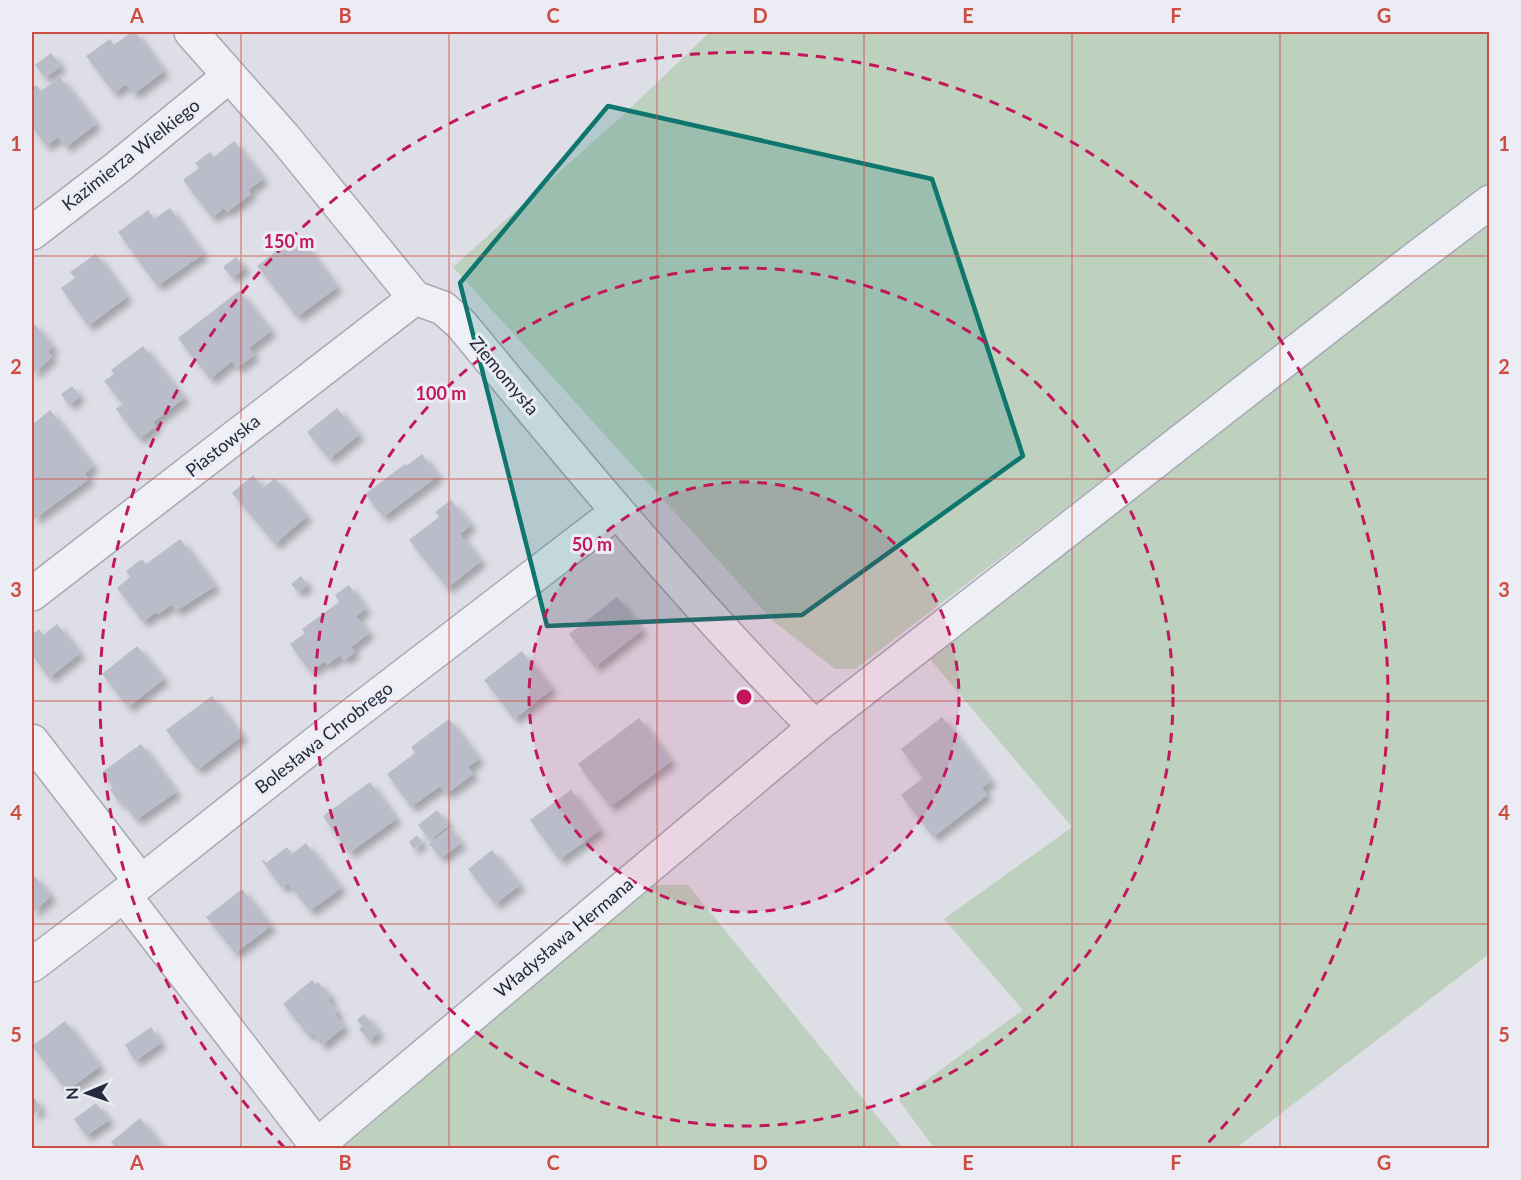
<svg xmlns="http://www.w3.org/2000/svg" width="1521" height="1180" viewBox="0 0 1521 1180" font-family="Lato,sans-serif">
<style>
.green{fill:#bed0be}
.building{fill:#babcc9;filter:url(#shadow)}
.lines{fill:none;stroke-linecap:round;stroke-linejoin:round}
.minor-casing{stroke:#a6a8b3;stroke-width:36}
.minor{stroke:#eff0f5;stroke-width:33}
.marked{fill:#0f766e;fill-opacity:0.2;stroke:#0f766e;stroke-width:4.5;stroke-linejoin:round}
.grid{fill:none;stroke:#cc4d41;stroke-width:1.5;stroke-opacity:0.55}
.ring{fill:none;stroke:#c2185b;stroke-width:3;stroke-dasharray:10 8}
.labels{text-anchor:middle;stroke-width:6;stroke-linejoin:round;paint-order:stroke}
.street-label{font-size:18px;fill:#26293d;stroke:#ecedf4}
.centre{fill:#c2185b;stroke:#ecedf4;stroke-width:3}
.ring-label{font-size:18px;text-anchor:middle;font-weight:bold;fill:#c2185b;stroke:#ecedf4;stroke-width:6;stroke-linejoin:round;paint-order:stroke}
.neatline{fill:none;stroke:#cc4d41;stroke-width:2}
.grid-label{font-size:20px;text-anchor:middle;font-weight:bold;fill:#cc4d41}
</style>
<defs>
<filter id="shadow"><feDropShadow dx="5.5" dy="5.5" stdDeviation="3" flood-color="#0004"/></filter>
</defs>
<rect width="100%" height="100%" fill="#dddee6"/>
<!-- green -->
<g class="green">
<polygon points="710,32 1489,32 1489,182 1355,287 855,669 835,669 773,621 453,267 622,116"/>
<polygon points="1489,221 1489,954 1236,1148 934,1148 899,1100 1023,1010 944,919 1072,827 929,658"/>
<polygon points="654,885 688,885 903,1148 342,1148"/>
</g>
<!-- building -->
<g class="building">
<polygon points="132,32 135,32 164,71 134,94 126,84 114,93 86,56 110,39 114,45"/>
<polygon points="51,53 61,66 45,78 35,65"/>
<polygon points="60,77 96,124 66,147 58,137 46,146 32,127 32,89 36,85 41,91"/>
<polygon points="234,141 263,179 248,190 251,194 227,212 224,208 212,218 183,180 199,168 195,163 210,152 214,157"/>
<polygon points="170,208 203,254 157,286 118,232 148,210 154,219"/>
<polygon points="298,235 337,287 297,317 257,266"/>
<polygon points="96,254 127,297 88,326 61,288 75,278 70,272"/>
<polygon points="236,257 245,268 232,278 223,267"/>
<polygon points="239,291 271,331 249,348 254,355 237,368 232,361 210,379 178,338"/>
<polygon points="32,321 53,347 48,352 52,357 34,373 32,369"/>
<polygon points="143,346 184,398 153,422 156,426 139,439 116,409 123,404 104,381 114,374 111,370"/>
<polygon points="72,386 80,396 69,405 61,394"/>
<polygon points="337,408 359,435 329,459 307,432"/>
<polygon points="50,410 93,466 85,474 89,479 34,519 32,516 32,425"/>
<polygon points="422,454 438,476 383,517 365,494 405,464 406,466"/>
<polygon points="253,475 263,488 275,478 307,516 275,544 232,493"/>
<polygon points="451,500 471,525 460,534 481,561 447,588 409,540 439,517 435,512"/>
<polygon points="180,539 215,586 176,611 172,604 158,614 156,612 143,622 117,588 130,577 126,571 142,559 146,564"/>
<polygon points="301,576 308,585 298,592 291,584"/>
<polygon points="349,585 366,609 356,616 369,633 351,647 355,652 344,660 340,655 327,665 325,661 310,672 290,644 305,633 302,629 339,602 335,595"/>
<polygon points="617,597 642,630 595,667 569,634"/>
<polygon points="57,624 80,653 49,678 32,655 32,635 39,629 43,635"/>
<polygon points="137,646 164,679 128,707 102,674"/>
<polygon points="522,651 552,689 514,719 484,680"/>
<polygon points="212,696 242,736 197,770 166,730"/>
<polygon points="942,717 991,781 982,788 987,795 933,837 901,795 923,778 901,749"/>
<polygon points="639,718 671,761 610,807 578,764"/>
<polygon points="449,719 479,759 468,767 473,774 446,794 440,786 411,807 387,774 415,753 411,747"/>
<polygon points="141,744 176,792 136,820 122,801 120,803 110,790 113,788 102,772"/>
<polygon points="370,782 396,819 349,853 323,816"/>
<polygon points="571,790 600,830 559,860 530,820"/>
<polygon points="437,810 449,825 430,840 418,825"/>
<polygon points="450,828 461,843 441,858 429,844"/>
<polygon points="417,835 422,842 414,849 409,842"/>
<polygon points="306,843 341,888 310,911 288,883 282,888 262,861 264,860 266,863 287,847 292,854"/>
<polygon points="492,850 520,885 495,904 468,869"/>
<polygon points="32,873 51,896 32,913"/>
<polygon points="242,889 271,926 235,953 206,917"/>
<polygon points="312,980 316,984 318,982 331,997 328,1000 338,1012 335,1015 344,1027 322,1045 313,1033 309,1036 283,1004"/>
<polygon points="364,1014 379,1032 369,1041 359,1029 362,1026 357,1020"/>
<polygon points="65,1021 100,1066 67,1091 32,1046"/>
<polygon points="151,1027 161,1043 135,1061 125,1045"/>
<polygon points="32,1095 41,1108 32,1116"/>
<polygon points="96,1103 109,1120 86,1136 74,1119"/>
<polygon points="140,1118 163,1148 116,1148 111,1142"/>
</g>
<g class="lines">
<!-- minor casing -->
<g class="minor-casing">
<g id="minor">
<path d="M191,32L284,137L415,298L443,308L461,324C575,462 689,600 815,727"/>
<polyline points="32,233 118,167 229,76"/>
<polyline points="32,594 415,298"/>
<polyline points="32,741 141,882"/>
<polyline points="124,895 317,1146"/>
<polyline points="32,965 141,882 325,736 617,512"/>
<polyline points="314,1148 815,727 1403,268 1490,202"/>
</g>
</g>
<!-- minor -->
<use href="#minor" class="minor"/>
</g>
<!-- marked area -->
<path class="marked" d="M608,106L932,179L1023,456L802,615L547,626L460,283Z"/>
<!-- grid -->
<path class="grid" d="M241,32V1148M449,32V1148M657,32V1148M864,32V1148M1072,32V1148M1280,32V1148M32,256H1490M32,479H1490M32,701H1490M32,924H1490"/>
<!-- distance rings -->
<circle cx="744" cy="697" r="215" fill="#c2185b" fill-opacity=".12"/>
<g class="ring">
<circle cx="744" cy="697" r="215"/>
<circle cx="744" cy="697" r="429"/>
<path d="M285 1148A644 644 0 1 1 1203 1148"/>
</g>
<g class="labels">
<!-- street labels -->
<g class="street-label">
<text transform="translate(131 155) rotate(-38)" y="6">Kazimierza Wielkiego</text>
<text transform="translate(504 376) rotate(50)" y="6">Ziemomysła</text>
<text transform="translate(223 446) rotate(-38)" y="6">Piastowska</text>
<text transform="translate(324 738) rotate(-38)" y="6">Bolesława Chrobrego</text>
<text transform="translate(564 938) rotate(-40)" y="6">Władysława Hermana</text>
</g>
</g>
<circle cx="744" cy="697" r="9" class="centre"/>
<g class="ring-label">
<text x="289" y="248">150 m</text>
<text x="441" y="400">100 m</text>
<text x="592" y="551">50 m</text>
</g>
<!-- border -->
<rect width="1521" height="1180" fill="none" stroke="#ecedf4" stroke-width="66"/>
<!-- north arrow -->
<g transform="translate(87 1093) rotate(268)" stroke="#ecedf4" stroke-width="4.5" paint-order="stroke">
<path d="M0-4.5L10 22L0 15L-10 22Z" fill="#26293d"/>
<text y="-9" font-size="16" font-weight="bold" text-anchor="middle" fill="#26293d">N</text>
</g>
<rect x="33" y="33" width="1455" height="1114" class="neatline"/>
<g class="grid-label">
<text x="137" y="23">A</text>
<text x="345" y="23">B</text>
<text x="553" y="23">C</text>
<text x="760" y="23">D</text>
<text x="968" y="23">E</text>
<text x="1176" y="23">F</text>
<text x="1384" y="23">G</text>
<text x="16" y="151">1</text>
<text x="1504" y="151">1</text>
<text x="16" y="374">2</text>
<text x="1504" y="374">2</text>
<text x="16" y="597">3</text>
<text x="1504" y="597">3</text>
<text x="16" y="820">4</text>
<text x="1504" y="820">4</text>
<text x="16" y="1042">5</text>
<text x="1504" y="1042">5</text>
<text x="137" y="1170">A</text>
<text x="345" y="1170">B</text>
<text x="553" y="1170">C</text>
<text x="760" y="1170">D</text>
<text x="968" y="1170">E</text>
<text x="1176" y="1170">F</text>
<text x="1384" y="1170">G</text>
</g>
</svg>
